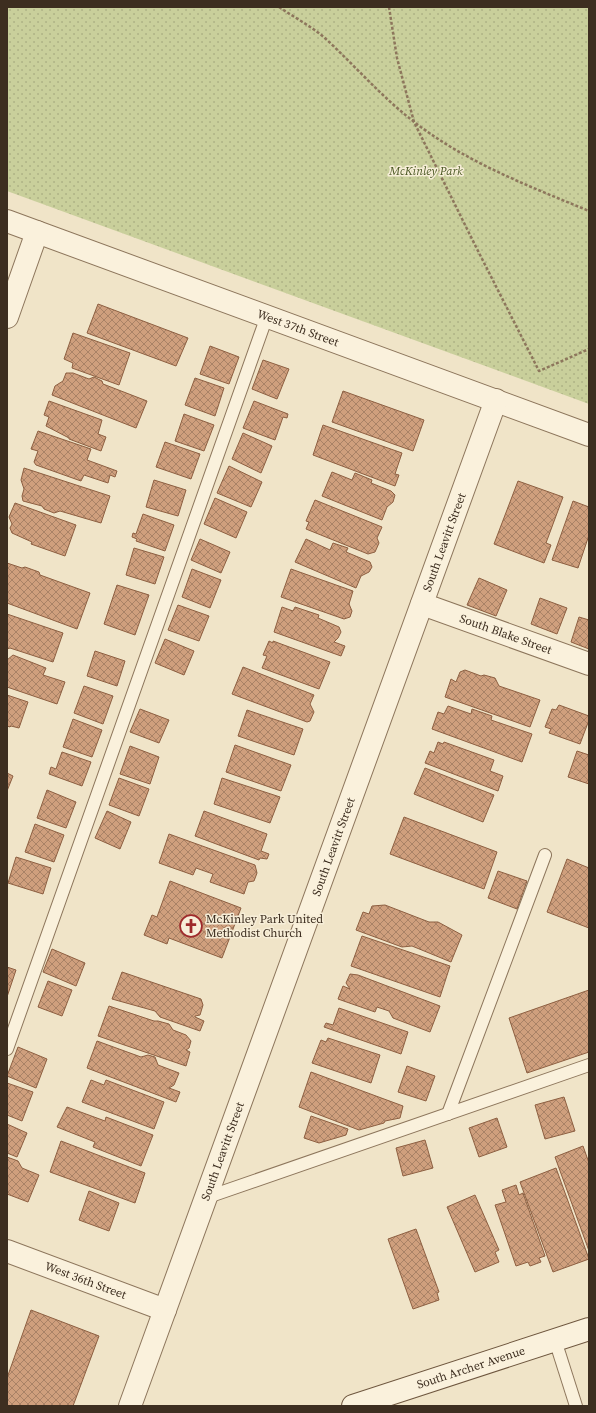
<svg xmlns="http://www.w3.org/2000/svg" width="596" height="1413" viewBox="0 0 596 1413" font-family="'Source Serif 4',serif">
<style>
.park{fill:url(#park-dots)}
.building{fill:url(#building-cross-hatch);stroke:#8d5f41}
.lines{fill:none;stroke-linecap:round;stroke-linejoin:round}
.lane-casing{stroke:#8d765c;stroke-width:14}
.street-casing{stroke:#8d765c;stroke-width:24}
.secondary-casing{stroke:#6f573f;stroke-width:24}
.path{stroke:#8d765c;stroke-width:2.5;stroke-dasharray:3 2;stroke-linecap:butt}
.lane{stroke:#faf1dc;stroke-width:12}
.street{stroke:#faf1dc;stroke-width:22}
.secondary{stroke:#faf1dc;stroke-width:22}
.labels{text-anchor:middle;stroke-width:3;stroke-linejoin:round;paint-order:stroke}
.park-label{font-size:12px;font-style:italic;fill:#4d5a26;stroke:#f7eed8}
.street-label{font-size:12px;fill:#3d2e20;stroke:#f7eed8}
.poi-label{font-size:12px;fill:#3d2e20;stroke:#f7eed8;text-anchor:start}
</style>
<defs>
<pattern id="park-dots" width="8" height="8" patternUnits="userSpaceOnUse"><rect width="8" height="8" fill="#c9cf9b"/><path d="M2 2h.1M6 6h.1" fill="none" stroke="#aeb285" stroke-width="1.8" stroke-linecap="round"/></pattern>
<pattern id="building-cross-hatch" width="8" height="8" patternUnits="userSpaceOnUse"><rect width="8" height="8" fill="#cf9f7d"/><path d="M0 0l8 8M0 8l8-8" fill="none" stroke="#a98266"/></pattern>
</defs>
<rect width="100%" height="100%" fill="#f0e4c8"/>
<!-- park -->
<polygon class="park" points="7,7 589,7 589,404 7,191"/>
<!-- building -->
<g class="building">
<polygon points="98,304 188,338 176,366 87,333"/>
<polygon points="73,333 130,353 119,385 72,368 73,363 64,359"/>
<polygon points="210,346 239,357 229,384 200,374"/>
<polygon points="263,360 289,369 277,399 252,389"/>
<polygon points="66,373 73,373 89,379 94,377 102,381 103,384 147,401 136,428 52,395 55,386 63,381"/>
<polygon points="195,378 224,388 215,416 185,405"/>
<polygon points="343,391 424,420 413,451 332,422"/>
<polygon points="49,401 102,420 98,434 106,437 101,451 69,439 69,438 46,426 49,417 44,415"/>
<polygon points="254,401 288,414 287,418 283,417 275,440 243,428"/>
<polygon points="184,414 214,425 204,451 175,441"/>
<polygon points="323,425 402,453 395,474 399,475 395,486 313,455"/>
<polygon points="38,431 91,449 87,460 117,471 115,477 110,475 108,483 84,475 81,481 36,465 34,462 38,451 31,449"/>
<polygon points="243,433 272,446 261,473 232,459"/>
<polygon points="165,442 200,454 191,479 156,467"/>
<polygon points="229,466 262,482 251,507 217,493"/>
<polygon points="24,468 110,496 101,523 60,511 54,513 44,509 42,506 23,501 22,496 24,489 21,480"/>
<polygon points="332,472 352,480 355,473 372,480 371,483 391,491 395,495 393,502 387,507 382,520 322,496"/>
<polygon points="154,480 186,490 178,516 146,507"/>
<polygon points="518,481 563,497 546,543 551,545 544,563 494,544"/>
<polygon points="215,498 247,512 236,538 204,524"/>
<polygon points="315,500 382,527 377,538 379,543 375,552 368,554 306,529 309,522 306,521"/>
<polygon points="573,501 589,507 589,535 578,568 552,560"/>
<polygon points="15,503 76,525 65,556 31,544 32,542 12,533 10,528 12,524 9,517"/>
<polygon points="143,514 174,525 165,551 136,541 137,539 132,537 133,533 136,534"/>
<polygon points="200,539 230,552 221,573 191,560"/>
<polygon points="306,539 330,550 333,543 348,548 346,552 370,562 372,567 369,572 361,576 356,588 295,562"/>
<polygon points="134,548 164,557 155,584 126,575"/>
<polygon points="7,563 22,568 25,567 39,572 40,575 90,593 77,629 7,603"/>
<polygon points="192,569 221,580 210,608 182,597"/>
<polygon points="291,569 353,591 349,604 352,611 350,617 344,619 281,597"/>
<polygon points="479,578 507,590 496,616 467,605"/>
<polygon points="117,585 149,595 135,635 104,624"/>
<polygon points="540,598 567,608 557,634 531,624"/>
<polygon points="178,605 209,616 199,641 168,630"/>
<polygon points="282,607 293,611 295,607 319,615 318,618 339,627 341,632 338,638 334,642 345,646 341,656 274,632"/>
<polygon points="7,614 63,633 53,662 10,648 7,649"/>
<polygon points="579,617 589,620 589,649 571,642"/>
<polygon points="165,639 194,651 184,675 155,663"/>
<polygon points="269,641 273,643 273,641 330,662 319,689 262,668 267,656 263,655"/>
<polygon points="95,651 125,661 117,686 87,676"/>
<polygon points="13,655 46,668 43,675 65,682 57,704 7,687 7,660"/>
<polygon points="243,667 314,695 310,704 314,712 310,721 307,722 232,694"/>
<polygon points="465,670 481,676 484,675 495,678 499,686 540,700 530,727 445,697 451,679 456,682 460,672"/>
<polygon points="84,686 113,696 103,724 74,713"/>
<polygon points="7,695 28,702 19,728 11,726 10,727 7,726"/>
<polygon points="559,705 589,716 589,720 580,744 549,733 551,729 545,727 552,709 556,710"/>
<polygon points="448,706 471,714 472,709 492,716 491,720 532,734 522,762 432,729 438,712 444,714"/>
<polygon points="140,709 169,720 159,743 130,732"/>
<polygon points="247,710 303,729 294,755 238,736"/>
<polygon points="73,719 102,730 92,757 63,747"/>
<polygon points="438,742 443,744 444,742 494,760 490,771 503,776 498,791 425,763 430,751 434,753"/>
<polygon points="235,745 291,765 281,791 226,772"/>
<polygon points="130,746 159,757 150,784 120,774"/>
<polygon points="577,751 589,755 589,784 568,777"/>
<polygon points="62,752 91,762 82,786 49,774 51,767 56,769"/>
<polygon points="425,768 494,795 483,822 414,794"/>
<polygon points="7,773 13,776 7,791"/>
<polygon points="119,778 149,789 139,816 109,805"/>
<polygon points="222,778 280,797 270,823 214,804"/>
<polygon points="47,790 76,802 66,828 37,818"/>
<polygon points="107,811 131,822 120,849 95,838"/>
<polygon points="204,811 267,834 261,851 269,854 267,859 260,858 259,860 195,836"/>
<polygon points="404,817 497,852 484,889 390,854"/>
<polygon points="35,824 64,835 54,862 25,852"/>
<polygon points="169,834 255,865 257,873 254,881 248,882 244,894 210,882 213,874 196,868 193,875 159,863"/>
<polygon points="16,857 51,868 43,894 8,883"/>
<polygon points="567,859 589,868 589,928 547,912"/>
<polygon points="498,871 527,881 517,909 488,898"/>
<polygon points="170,881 241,908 222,958 169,938 167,944 144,935 152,915 157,917"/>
<polygon points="385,905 429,922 438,922 462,935 451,962 412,946 402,947 356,930 363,912 369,914 372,906"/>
<polygon points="362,936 450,966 440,997 351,966"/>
<polygon points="52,949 85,963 76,986 43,972"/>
<polygon points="7,967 16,970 7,997"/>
<polygon points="122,972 201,999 203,1005 200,1015 195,1016 195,1017 204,1021 200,1031 160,1017 155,1011 112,999"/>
<polygon points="350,974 358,975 440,1006 430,1032 393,1018 389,1011 377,1007 375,1012 338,999 343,986 350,989 346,983"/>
<polygon points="48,981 72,990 62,1016 38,1007"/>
<polygon points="589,990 589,1052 527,1073 509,1018"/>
<polygon points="109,1006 154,1021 158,1021 169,1024 173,1030 186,1035 191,1041 189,1048 186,1050 190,1052 186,1066 98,1036"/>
<polygon points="339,1008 408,1032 401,1054 324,1027 326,1023 333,1025"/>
<polygon points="328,1038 380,1055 371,1083 312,1063 321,1040 326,1042"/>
<polygon points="97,1041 141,1057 148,1055 155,1057 158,1065 179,1073 174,1085 169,1088 180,1092 176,1102 87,1068"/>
<polygon points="18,1047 47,1059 36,1088 7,1076"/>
<polygon points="407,1066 435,1076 426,1101 398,1092"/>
<polygon points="311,1072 403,1106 400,1118 385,1121 384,1123 359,1130 299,1107"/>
<polygon points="91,1080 104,1085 106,1080 164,1102 154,1129 82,1102"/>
<polygon points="7,1083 33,1092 22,1121 7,1115"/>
<polygon points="564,1097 575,1131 545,1139 535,1105"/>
<polygon points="67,1107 105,1121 106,1117 153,1135 141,1166 93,1147 95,1142 57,1127"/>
<polygon points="311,1116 348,1129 346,1135 319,1143 304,1138"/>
<polygon points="497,1118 507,1147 479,1157 469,1128"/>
<polygon points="7,1124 27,1133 17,1157 7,1153"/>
<polygon points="425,1140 433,1168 403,1176 396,1148"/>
<polygon points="61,1141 145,1173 135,1203 50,1172"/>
<polygon points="583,1146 589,1163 589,1251 555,1157"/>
<polygon points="7,1157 18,1161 22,1168 39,1175 28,1202 7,1194"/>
<polygon points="556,1168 589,1259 553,1272 520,1182"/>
<polygon points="516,1185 519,1195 523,1193 545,1256 539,1258 541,1262 530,1266 528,1262 516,1266 495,1205 506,1202 502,1190"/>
<polygon points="89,1191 119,1203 109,1231 79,1220"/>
<polygon points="475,1195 499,1250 495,1252 499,1262 475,1272 447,1207"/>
<polygon points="416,1229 439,1292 437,1293 439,1300 413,1309 388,1239"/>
<polygon points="31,1310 99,1336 73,1406 7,1406 7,1378"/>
</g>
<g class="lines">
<!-- lane casing -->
<g class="lane-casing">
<g id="lane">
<polyline points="7,1049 267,316"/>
<polyline points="448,1114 545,855"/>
<polyline points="205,1198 589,1065"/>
<polyline points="555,1340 576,1406"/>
</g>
</g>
<!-- street casing -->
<g class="street-casing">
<g id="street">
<path id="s1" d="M7,221L589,435"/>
<polyline points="7,317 37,232"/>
<path id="s2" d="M422,604L589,664"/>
<path id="s3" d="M7,1251L165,1310"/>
<path id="s4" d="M130,1406L496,400"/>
</g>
</g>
<!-- secondary casing -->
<g class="secondary-casing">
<g id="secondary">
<path id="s5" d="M353,1406L589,1329"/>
</g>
</g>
<!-- path -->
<g class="path">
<path d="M279,7C295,18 313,27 327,40C356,67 382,97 413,121C465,162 529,186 589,211"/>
<polyline points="389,7 397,58 414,122 476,247 539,371 589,349"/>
</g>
<!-- lane -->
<use href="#lane" class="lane"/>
<!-- street -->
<use href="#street" class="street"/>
<!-- secondary -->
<use href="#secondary" class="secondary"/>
</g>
<!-- icons -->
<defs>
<g id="church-ring" transform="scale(1.15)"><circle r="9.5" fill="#f7eed8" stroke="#9e2a2b" stroke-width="1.5"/><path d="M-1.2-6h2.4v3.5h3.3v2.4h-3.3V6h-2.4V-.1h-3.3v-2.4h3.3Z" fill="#9e2a2b"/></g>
</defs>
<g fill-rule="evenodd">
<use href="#church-ring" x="191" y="926"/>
</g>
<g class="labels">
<!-- park labels -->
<g class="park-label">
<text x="426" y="175">McKinley Park</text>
</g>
<!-- street labels -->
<g class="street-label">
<text dy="4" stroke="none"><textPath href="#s1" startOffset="310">West 37th Street</textPath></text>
<text dy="4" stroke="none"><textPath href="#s4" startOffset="919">South Leavitt Street</textPath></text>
<text dy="4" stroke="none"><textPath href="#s2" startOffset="89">South Blake Street</textPath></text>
<text dy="4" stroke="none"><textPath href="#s4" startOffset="595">South Leavitt Street</textPath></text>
<text dy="4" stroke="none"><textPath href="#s4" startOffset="271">South Leavitt Street</textPath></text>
<text dy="4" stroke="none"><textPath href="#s3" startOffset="84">West 36th Street</textPath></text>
<text dy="4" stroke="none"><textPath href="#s5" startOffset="124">South Archer Avenue</textPath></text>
</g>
<!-- poi labels -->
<g class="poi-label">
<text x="206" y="923">McKinley Park United<tspan x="206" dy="14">Methodist Church</tspan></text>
</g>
</g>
<!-- border -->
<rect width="596" height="1413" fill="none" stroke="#3d2e20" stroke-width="16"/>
</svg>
